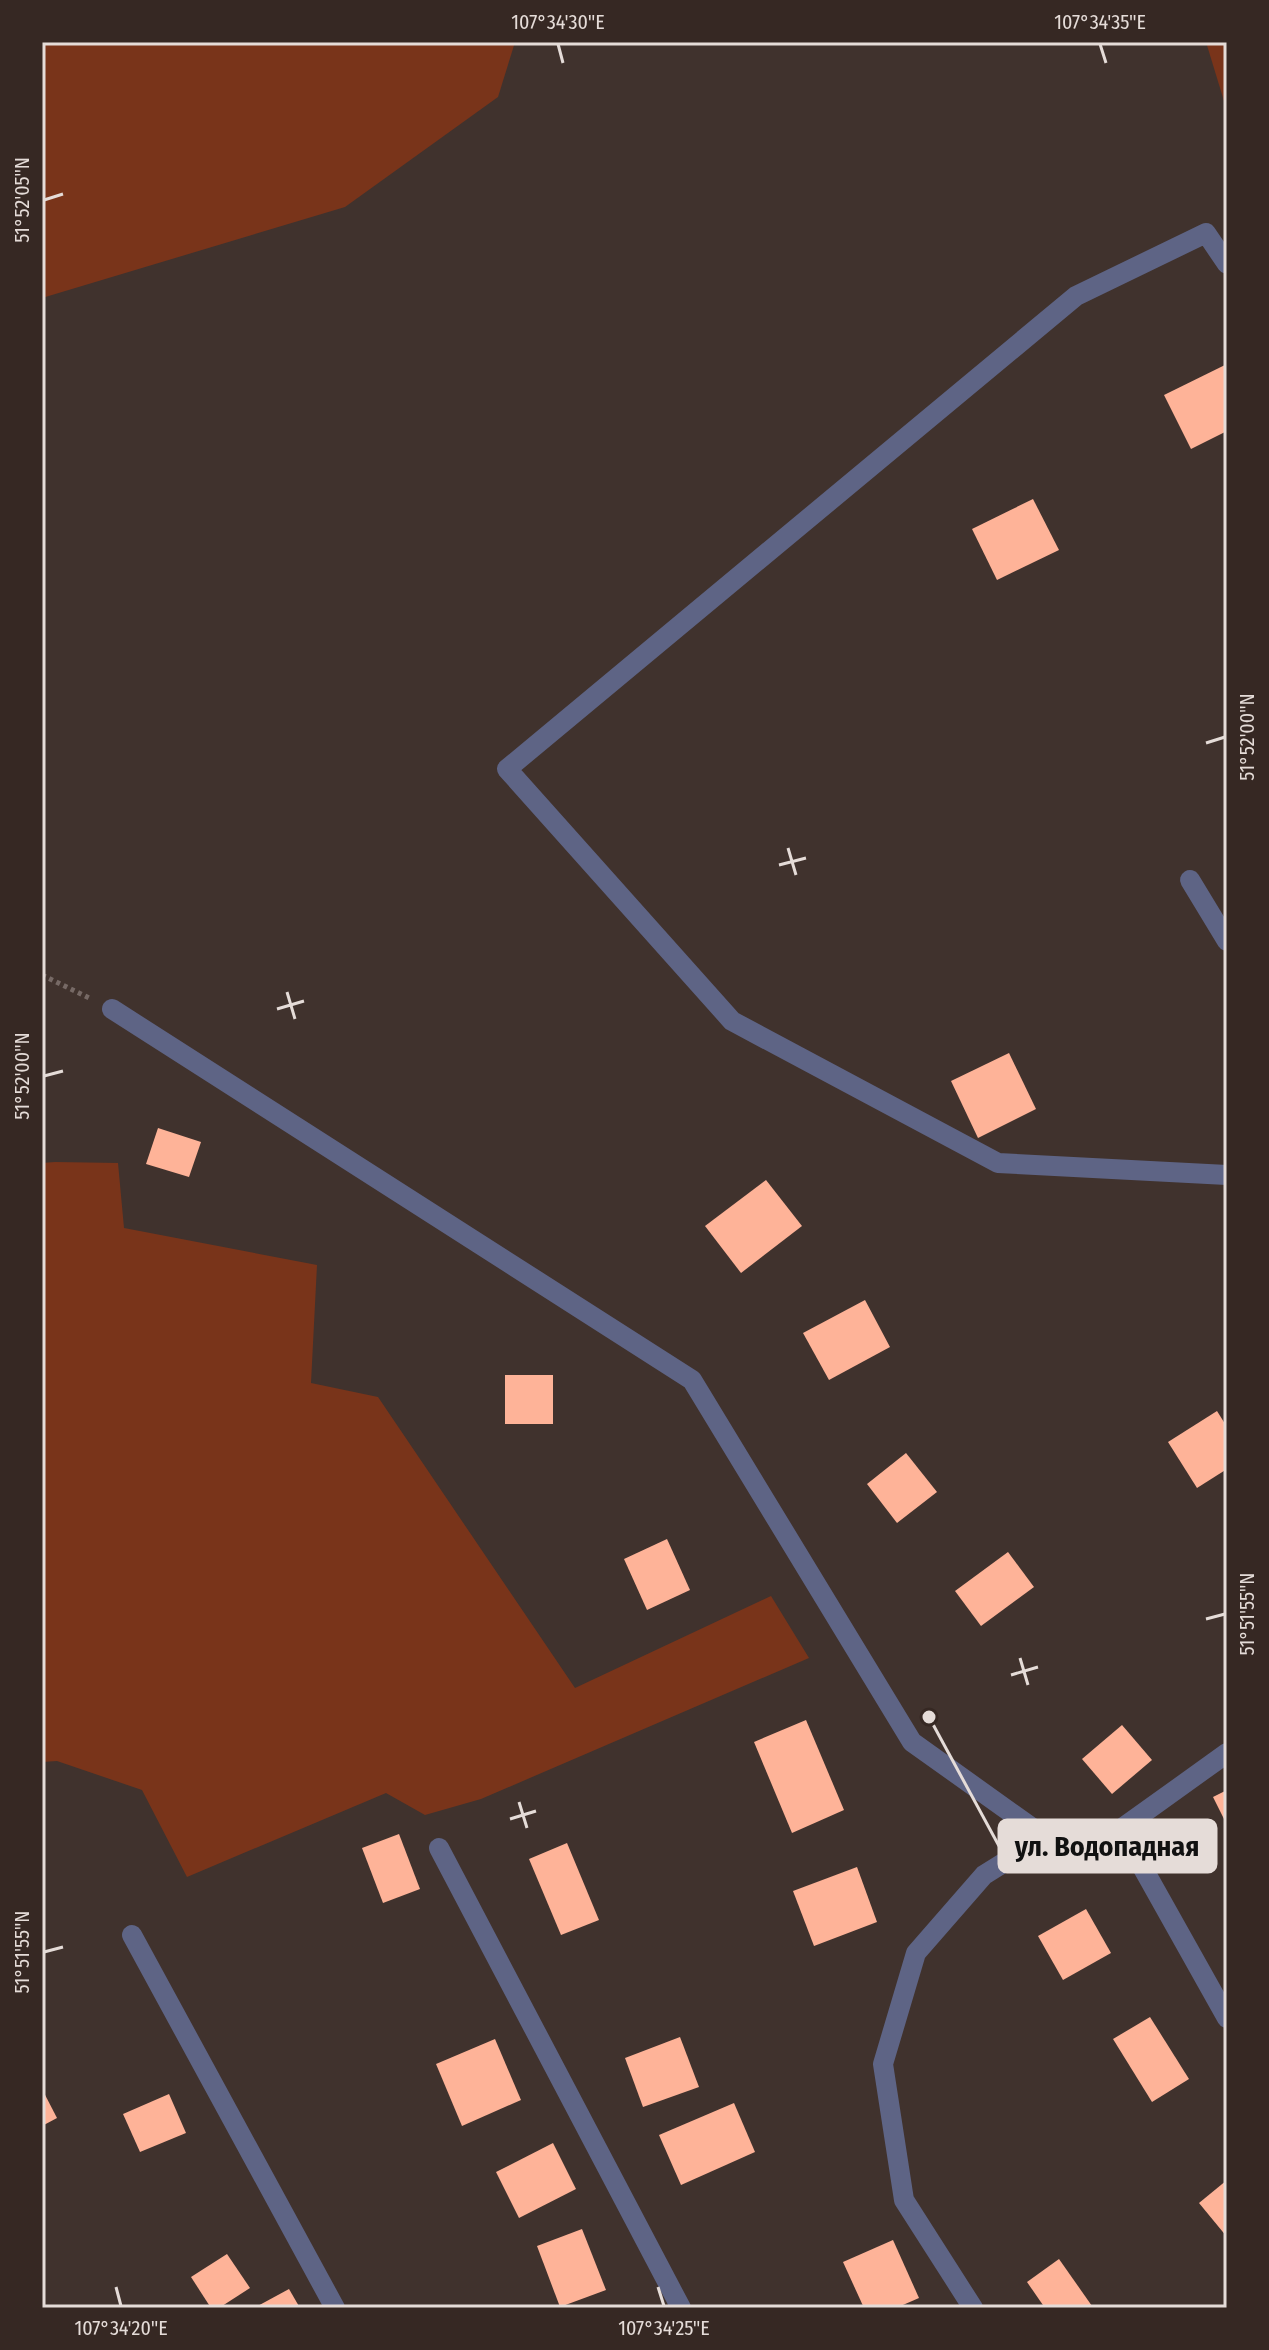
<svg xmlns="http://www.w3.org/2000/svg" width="1269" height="2350" viewBox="0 0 1269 2350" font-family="'Fira Sans Condensed',sans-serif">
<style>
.green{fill:#79341a}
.building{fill:#feb398}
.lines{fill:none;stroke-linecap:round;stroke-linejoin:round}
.path{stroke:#766965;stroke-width:5;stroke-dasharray:4 4;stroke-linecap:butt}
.minor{stroke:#5e6485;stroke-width:20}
.ticks{fill:none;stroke:#e5dcd8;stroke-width:3}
.leader{fill:none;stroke:#e5dcd8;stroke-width:3}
.callout-dot{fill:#e5dcd8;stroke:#362823;stroke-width:3}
.callout{fill:#e5dcd8;stroke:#e5dcd8;stroke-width:3}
.callout-label{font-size:28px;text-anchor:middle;font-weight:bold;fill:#111}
.neatline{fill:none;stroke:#e5dcd8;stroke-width:3}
.ticks-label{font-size:20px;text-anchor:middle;fill:#e5dcd8}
</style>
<rect width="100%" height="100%" fill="#40322d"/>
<!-- green -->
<g class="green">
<polygon points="42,42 515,42 498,97 345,207 42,298"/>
<polygon points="1206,42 1227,42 1227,103 1224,101"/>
<polygon points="55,1162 118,1163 124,1228 317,1265 311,1383 378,1397 575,1688 771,1596 809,1658 481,1799 425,1815 386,1793 187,1877 142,1790 57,1761 42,1762 42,1163"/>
</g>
<!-- building -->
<g class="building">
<polygon points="1227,364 1227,431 1191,449 1164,395"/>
<polygon points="1033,499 1059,550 997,580 972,529"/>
<polygon points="1009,1053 1036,1109 978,1138 951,1081"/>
<polygon points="158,1128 201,1142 189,1177 146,1164"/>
<polygon points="766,1180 802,1226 741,1273 705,1226"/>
<polygon points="865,1300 890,1347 829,1380 803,1333"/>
<rect x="505" y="1375" width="48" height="49"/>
<polygon points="1217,1411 1227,1427 1227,1469 1197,1488 1168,1442"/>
<polygon points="906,1453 937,1492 897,1523 867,1484"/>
<polygon points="667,1539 690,1590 647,1610 624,1559"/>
<polygon points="1008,1552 1034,1587 981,1626 955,1591"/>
<polygon points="806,1720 844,1810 792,1833 754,1742"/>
<polygon points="1122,1725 1152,1760 1112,1794 1082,1759"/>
<polygon points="1227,1790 1227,1825 1213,1797"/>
<polygon points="399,1834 420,1889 383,1903 362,1848"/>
<polygon points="567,1843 599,1920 561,1935 529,1859"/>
<polygon points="857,1867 877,1922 814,1946 793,1891"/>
<polygon points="1086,1909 1111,1953 1063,1980 1038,1936"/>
<polygon points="1150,2017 1189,2079 1152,2102 1113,2039"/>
<polygon points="680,2037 699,2087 643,2107 625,2058"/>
<polygon points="495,2039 521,2100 462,2126 436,2064"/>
<polygon points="42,2089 57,2118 42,2126"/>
<polygon points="169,2094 186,2133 140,2152 123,2114"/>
<polygon points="734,2103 755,2152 681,2185 659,2135"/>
<polygon points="553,2143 576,2189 519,2218 496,2172"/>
<polygon points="1227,2180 1227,2237 1199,2203"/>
<polygon points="582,2229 606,2290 560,2307 537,2246"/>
<polygon points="893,2240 919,2298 896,2308 864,2308 843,2262"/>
<polygon points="227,2254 250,2288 219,2308 211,2308 191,2277"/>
<polygon points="1059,2259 1092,2306 1089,2308 1045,2308 1027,2282"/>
<polygon points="289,2289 300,2308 254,2308"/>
</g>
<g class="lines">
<!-- path -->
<polyline class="path" points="42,975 89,998"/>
<!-- minor -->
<g class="minor">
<polyline points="1227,264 1206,233 1076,296 507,769 732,1021 998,1163 1227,1175"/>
<polyline points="1190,880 1227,941"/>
<polyline points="112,1009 692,1380 912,1742 1045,1837 1121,1829 1227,1753"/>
<polyline points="1121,1829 1227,2018"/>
<polyline points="439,1848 681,2308"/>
<polyline points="132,1935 335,2308"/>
<polyline points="973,2308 904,2200 883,2064 916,1953 984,1875 1045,1837"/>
</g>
</g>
<!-- ticks -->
<path class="ticks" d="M558,44L563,63M1100,44L1106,63M44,200L63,194M1206,743L1225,737M788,848L796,875M779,865L806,858M287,992L295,1019M277,1009L304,1001M44,1076L63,1071M1206,1619L1225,1614M1020,1658L1028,1685M1011,1675L1038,1667M519,1802L527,1828M510,1819L536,1811M44,1952L63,1947M116,2287L121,2306M658,2287L664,2306"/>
<!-- callouts -->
<path class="leader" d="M929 1717L999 1846"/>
<circle class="callout-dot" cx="929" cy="1717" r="8"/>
<rect class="callout" x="999" y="1820" width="217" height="52" rx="8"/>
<g class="callout-label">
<text x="1107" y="1856">ул. Водопадная</text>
</g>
<!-- border -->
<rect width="1269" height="2350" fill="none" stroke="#362823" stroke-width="88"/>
<rect x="44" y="44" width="1181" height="2262" class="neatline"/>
<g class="ticks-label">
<text x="558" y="29">107°34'30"E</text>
<text x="1100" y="29">107°34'35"E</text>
<text transform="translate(22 200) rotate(-90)" y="7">51°52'05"N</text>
<text transform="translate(1247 737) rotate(-90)" y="7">51°52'00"N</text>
<text transform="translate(22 1076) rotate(-90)" y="7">51°52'00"N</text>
<text transform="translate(1247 1614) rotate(-90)" y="7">51°51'55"N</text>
<text transform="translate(22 1952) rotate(-90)" y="7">51°51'55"N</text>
<text x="121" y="2335">107°34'20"E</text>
<text x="664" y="2335">107°34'25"E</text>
</g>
</svg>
